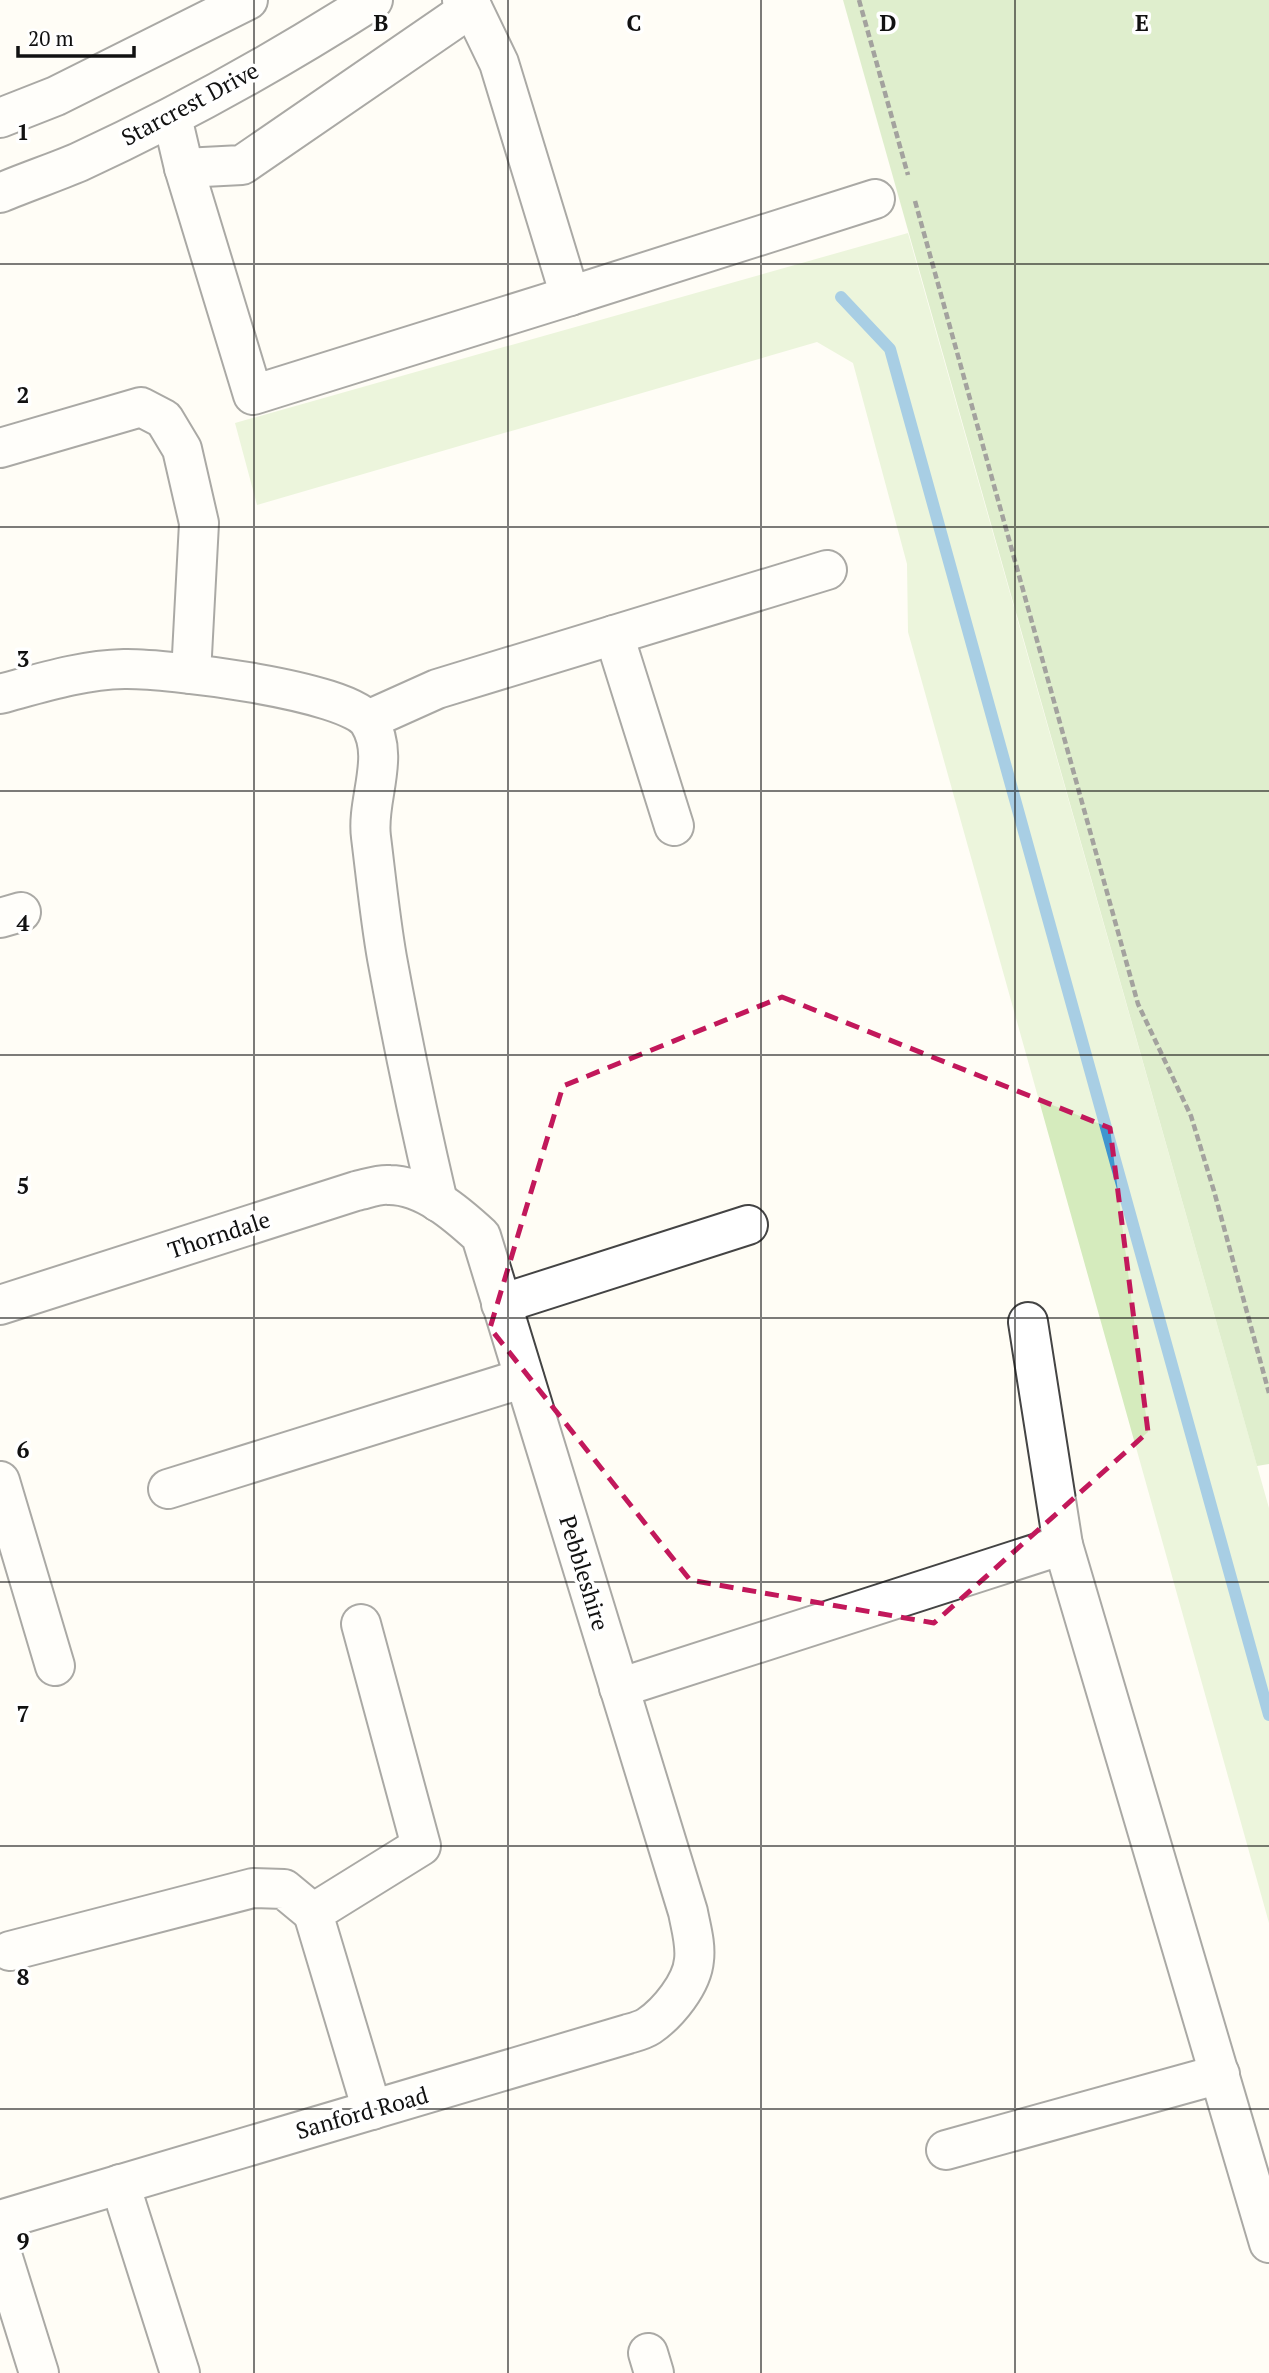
<svg xmlns="http://www.w3.org/2000/svg" width="1269" height="2373" viewBox="0 0 1269 2373" font-family="'PT Serif',serif">
<style>
.green{fill:#d5ebbd}
.forest{fill:#b9dc9c}
.lines{fill:none;stroke-linecap:round;stroke-linejoin:round}
.stream{stroke:#3f96cf;stroke-width:12}
.minor-casing{stroke:#444;stroke-width:42}
.path{stroke:#333;stroke-width:4.5;stroke-dasharray:7 3.5;stroke-linecap:butt}
.minor{stroke:#fff;stroke-width:38}
.marked{fill:none;stroke:#c2185b;stroke-width:5;stroke-dasharray:14 9;stroke-linejoin:round}
.grid{fill:none;stroke:#111;stroke-width:2;stroke-opacity:0.55}
.labels{text-anchor:middle;stroke-width:7;stroke-linejoin:round;paint-order:stroke}
.street-label{font-size:23px;fill:#111;stroke:#fff}
.grid-label{font-size:23px;text-anchor:middle;font-weight:bold;fill:#111;stroke:#fff;stroke-width:7;stroke-linejoin:round;paint-order:stroke}
</style>
<rect width="100%" height="100%" fill="#fffdf5"/>
<!-- green -->
<polygon class="green" points="908,233 1269,1508 1269,1923 908,632 907,564 853,363 817,342 257,505 235,423"/>
<!-- forest -->
<polygon class="forest" points="843,0 1269,0 1269,1464 1257,1466"/>
<g class="lines">
<!-- stream -->
<polyline class="stream" points="841,297 890,349 1269,1715"/>
<!-- minor casing -->
<g class="minor-casing">
<g id="minor">
<polyline points="172,117 184,168 253,395 570,296 499,63 472,7 462,0"/>
<polyline points="0,118 56,96 248,0"/>
<polyline points="184,168 242,165 472,7"/>
<path d="M0,193C26,182 53,173 79,162C181,115 279,60 373,0"/>
<polyline points="570,296 875,199"/>
<polyline points="0,448 141,407 164,419 182,449 199,523 191,674"/>
<polyline points="614,635 674,826"/>
<path d="M0,694C41,683 81,670 124,669C165,668 349,690 369,722C391,757 366,800 371,837C376,877 380,918 387,958C402,1040 419,1121 438,1202"/>
<polyline points="368,720 437,689 827,570"/>
<polyline points="0,918 21,912"/>
<polyline points="501,1304 748,1225"/>
<path d="M0,1305L356,1191C366,1189 379,1184 389,1185C424,1185 457,1214 481,1236L688,1912C691,1928 696,1944 694,1960C692,1984 668,2013 649,2026C643,2030 635,2032 628,2034L0,2220"/>
<polyline points="1028,1322 1063,1545"/>
<polyline points="0,1481 55,1666"/>
<polyline points="168,1489 524,1378"/>
<polyline points="361,1624 421,1846 313,1913 372,2110"/>
<polyline points="619,1688 1063,1545 1269,2243"/>
<polyline points="10,1951 253,1888 284,1889 313,1913"/>
<polyline points="946,2150 1220,2074"/>
<polyline points="120,2184 180,2373"/>
<polyline points="0,2248 39,2373"/>
<polyline points="648,2353 654,2373"/>
</g>
</g>
<!-- path -->
<g class="path">
<polyline points="859,0 908,175"/>
<polyline points="915,201 1138,1004 1191,1116 1214,1191 1269,1393"/>
</g>
<!-- minor -->
<use href="#minor" class="minor"/>
</g>
<!-- marked area -->
<path d="M0 0H1269V2373H0ZM782,997L1110,1128L1148,1432L934,1623L690,1580L490,1328L563,1086Z" fill="#fffdf5" fill-opacity=".55" fill-rule="evenodd"/>
<path class="marked" d="M782,997L1110,1128L1148,1432L934,1623L690,1580L490,1328L563,1086Z"/>
<!-- grid -->
<path class="grid" d="M254,0V2373M508,0V2373M761,0V2373M1015,0V2373M0,264H1269M0,527H1269M0,791H1269M0,1055H1269M0,1318H1269M0,1582H1269M0,1846H1269M0,2109H1269"/>
<g class="labels">
<!-- street labels -->
<g class="street-label">
<text transform="translate(190 104) rotate(-28)" y="8">Starcrest Drive</text>
<text transform="translate(219 1235) rotate(-18)" y="8">Thorndale</text>
<text transform="translate(584 1573) rotate(73)" y="8">Pebbleshire</text>
<text transform="translate(362 2113) rotate(-16)" y="8">Sanford Road</text>
</g>
</g>
<g class="grid-label">
<text x="381" y="31">B</text>
<text x="634" y="31">C</text>
<text x="888" y="31">D</text>
<text x="1142" y="31">E</text>
<text x="23" y="140">1</text>
<text x="23" y="403">2</text>
<text x="23" y="667">3</text>
<text x="23" y="931">4</text>
<text x="23" y="1194">5</text>
<text x="23" y="1458">6</text>
<text x="23" y="1722">7</text>
<text x="23" y="1985">8</text>
<text x="23" y="2249">9</text>
</g>
<!-- scale -->
<path d="M18 46v10h116v-10" fill="none" stroke="#111111" stroke-width="3.5"/>
<text x="28" y="46" font-size="21" fill="#111111" stroke="#ffffff" stroke-width="5" paint-order="stroke">20 m</text>
</svg>
